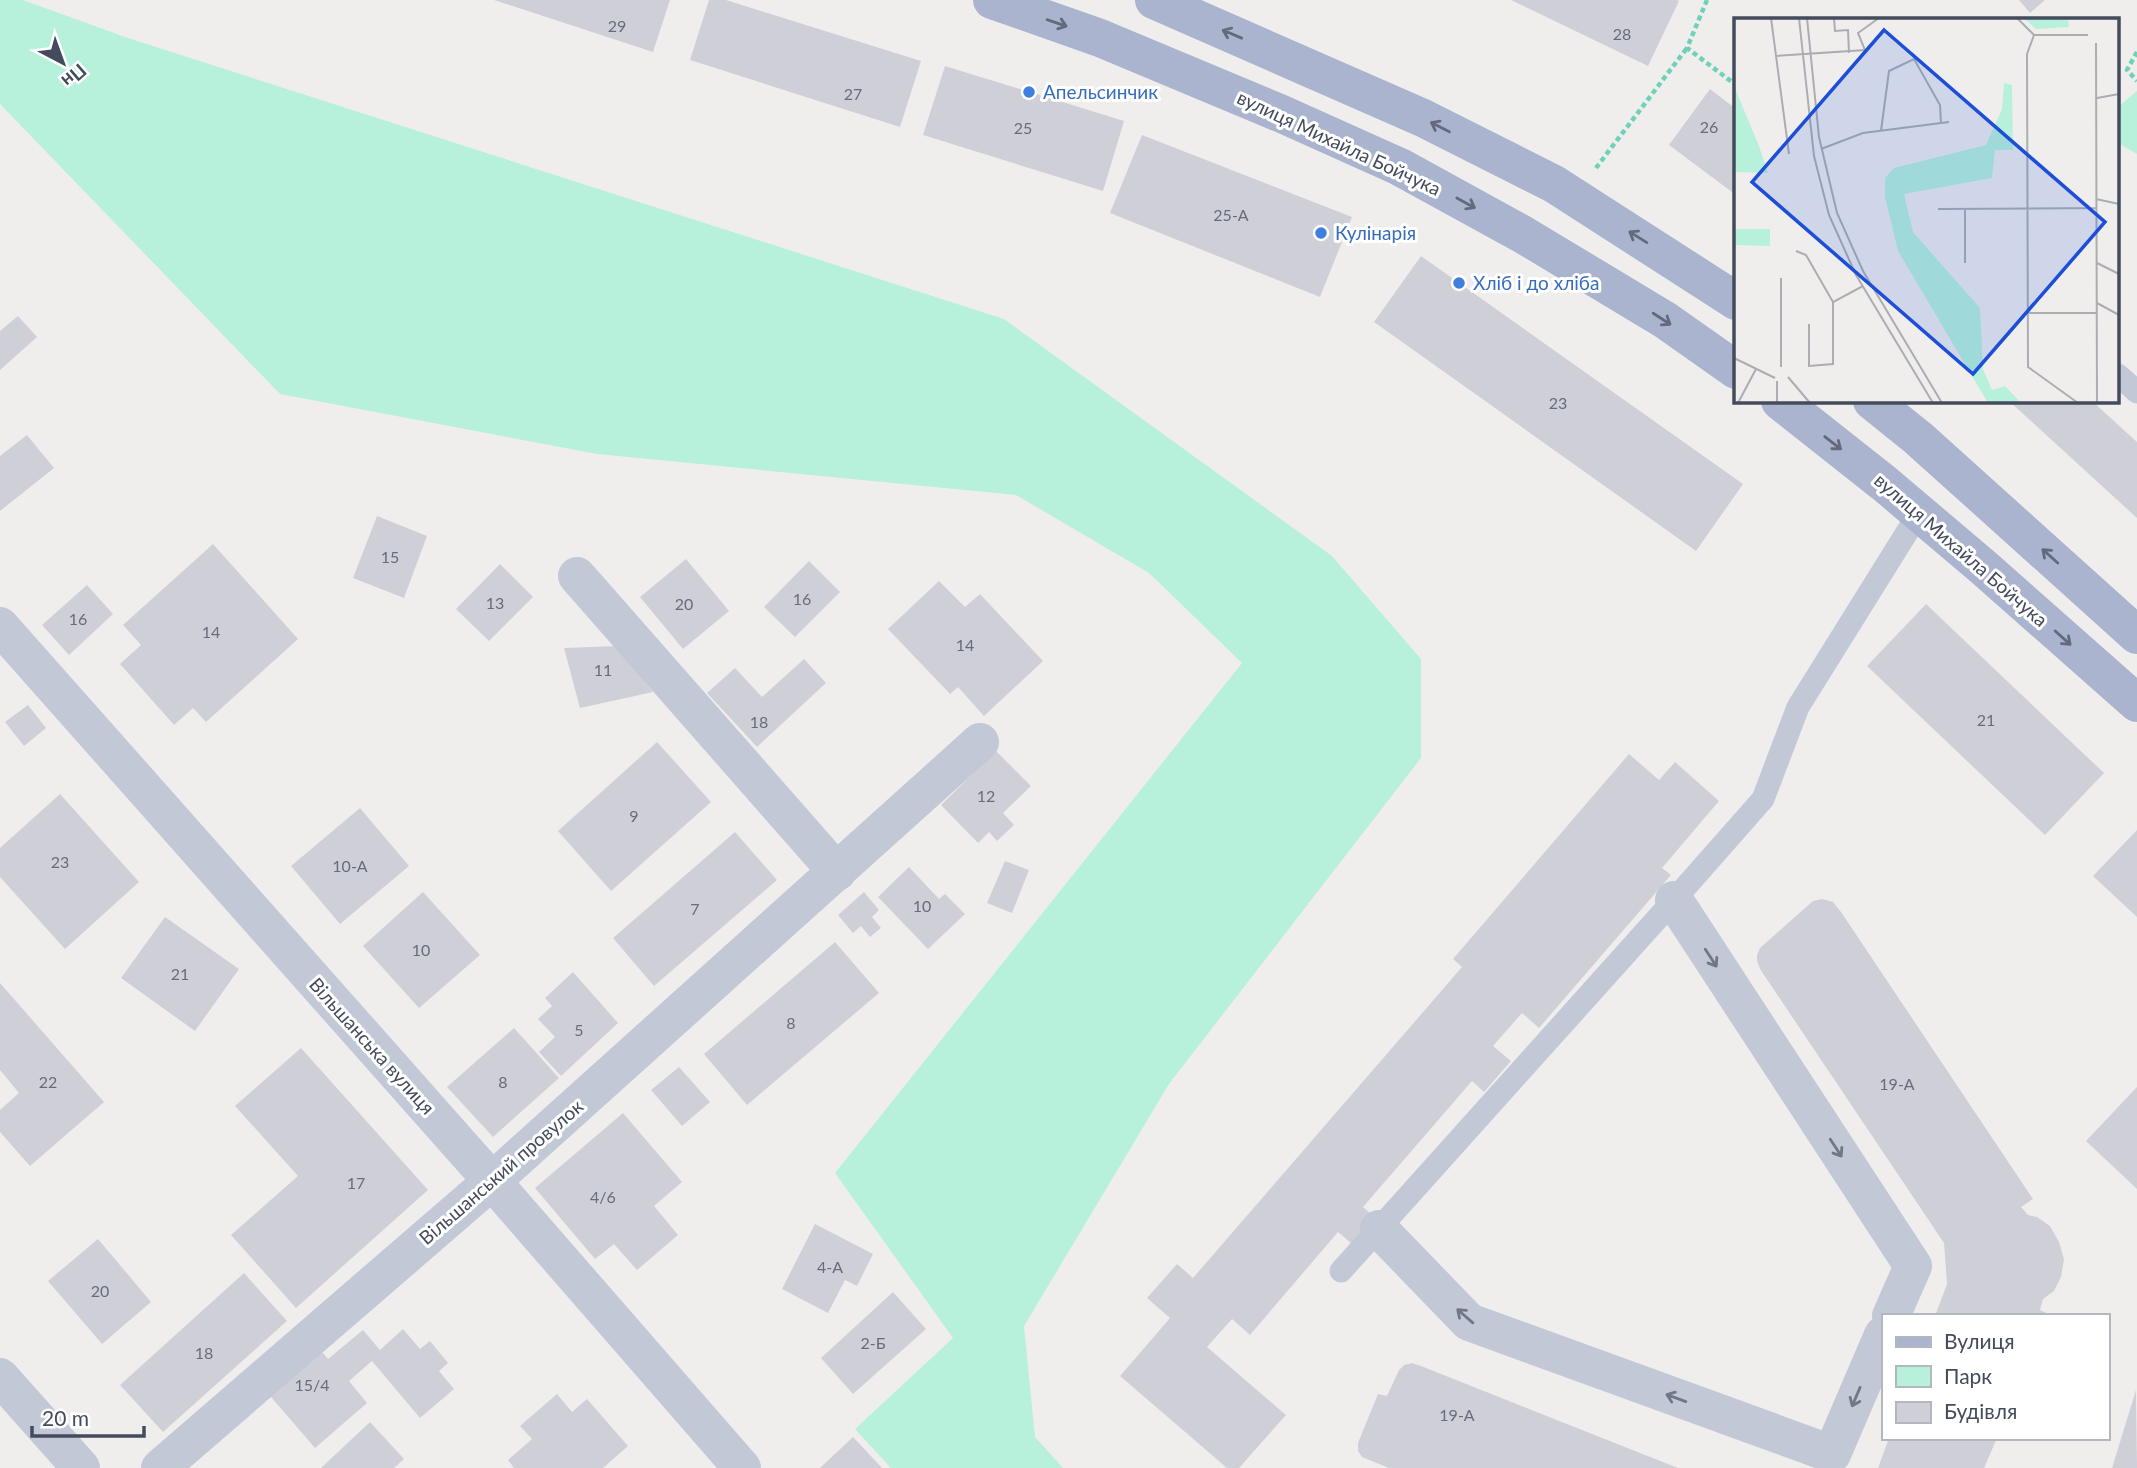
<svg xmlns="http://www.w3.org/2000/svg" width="2137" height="1468" viewBox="0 0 2137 1468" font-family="Lato,sans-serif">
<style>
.green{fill:#b7f1db}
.building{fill:#cfcfd8}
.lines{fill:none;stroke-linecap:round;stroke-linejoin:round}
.path{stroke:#6dd2b7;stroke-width:4.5;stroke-dasharray:5 3.5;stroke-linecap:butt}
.lane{stroke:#c2c8d6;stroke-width:23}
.street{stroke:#c2c8d6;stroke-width:38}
.primary{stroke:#abb4ce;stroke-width:38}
.oneway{stroke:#636a7e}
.oneway2{stroke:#707787}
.shop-dot{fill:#3f7fe0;stroke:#fff;stroke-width:2.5}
.labels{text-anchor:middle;stroke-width:6;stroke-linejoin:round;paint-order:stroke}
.number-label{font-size:16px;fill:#676c7b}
.shop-label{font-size:19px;fill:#366cbe;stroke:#fff;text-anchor:start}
.street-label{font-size:19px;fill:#444b5c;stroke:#fff}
.inset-road{fill:none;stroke:#abadb3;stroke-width:2}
.view{fill:#1d4ed8;fill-opacity:0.15;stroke:#1d4ed8;stroke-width:3.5}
.inset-edge{fill:none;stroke:#444b5c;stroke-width:3.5}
</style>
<rect width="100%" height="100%" fill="#f0eeed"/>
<!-- green -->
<g class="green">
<polygon points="0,0 23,0 128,38 1004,319 1332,556 1421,659 1421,758 1169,1084 1024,1326 1035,1437 1063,1468 891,1468 855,1429 953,1338 835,1173 1242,663 1149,573 1016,495 597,454 280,394 0,104"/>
<polygon points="2137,91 2137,154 2118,143 2118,107"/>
</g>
<!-- building -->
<g class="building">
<polygon points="494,0 670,0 653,52"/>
<polygon points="709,0 726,0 921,61 900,127 690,60"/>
<polygon points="1511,0 1677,0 1679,1 1648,66"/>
<polygon points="2019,0 2045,0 2030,13"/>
<polygon points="945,66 1124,121 1103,191 923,135"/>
<polygon points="1710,89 1736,109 1736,195 1669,145"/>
<polygon points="1142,135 1352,217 1320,297 1110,213"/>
<polygon points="1421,256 1743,484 1696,551 1374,322"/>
<polygon points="18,316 37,337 0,370 0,331"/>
<polygon points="2009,401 2092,401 2137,442 2137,518"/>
<polygon points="27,435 54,468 0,511 0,456"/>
<polygon points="377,516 427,536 404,598 353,578"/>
<polygon points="213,544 298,639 206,722 193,708 174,725 120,664 141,645 123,625"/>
<polygon points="686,559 729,611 683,649 640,597"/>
<polygon points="809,561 840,592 795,637 764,607"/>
<polygon points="500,564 533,597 489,641 456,609"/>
<polygon points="939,581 965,607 980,594 1043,661 984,716 958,687 950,694 888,629"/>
<polygon points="87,585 113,614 69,655 42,625"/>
<polygon points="1926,604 2104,773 2045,835 1867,666"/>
<polygon points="617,646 653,692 580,708 564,648"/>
<polygon points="804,659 826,683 757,747 707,693 735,668 762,697"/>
<polygon points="28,705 46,728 24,746 5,722"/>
<polygon points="657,742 711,802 611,891 558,831"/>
<polygon points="996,751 1031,786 1003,813 1014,825 997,841 989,832 978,843 941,805"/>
<polygon points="1629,754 1659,780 1675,762 1719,801 1662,868 1671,875 1539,1028 1522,1013 1493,1046 1511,1061 1484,1092 1472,1081 1363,1207 1375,1217 1352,1244 1338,1232 1250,1335 1232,1319 1207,1347 1286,1415 1239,1468 1227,1468 1120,1376 1170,1318 1147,1298 1177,1264 1193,1278 1462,967 1453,959"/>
<polygon points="60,794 139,882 65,949 0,877 0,848"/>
<polygon points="360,808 409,866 340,924 291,866"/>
<polygon points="2137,830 2137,917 2093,876"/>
<polygon points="735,832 777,880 654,986 613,938"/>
<polygon points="1005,861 1029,870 1012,913 987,903"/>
<polygon points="909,867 939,899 945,894 965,914 928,949 878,897"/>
<polygon points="423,892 480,955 419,1008 363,946"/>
<polygon points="864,892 879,910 872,917 881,928 870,937 861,926 853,933 838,915"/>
<polygon points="1822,899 1833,902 1841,912 2033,1199 2021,1207 2028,1215 2037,1217 2050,1226 2059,1242 2064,1259 2061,1277 2054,1291 2043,1299 2040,1310 2053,1316 1935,1316 1947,1284 1944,1243 1760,969 1757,961 1757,955 1760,948 1813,901"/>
<polygon points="165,917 239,969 195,1031 121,978"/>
<polygon points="835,942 879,993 747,1105 704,1054"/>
<polygon points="573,972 618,1023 561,1076 539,1052 555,1037 538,1019 552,1006 545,998"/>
<polygon points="0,983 104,1102 30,1166 0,1132 0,1110 19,1093 0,1070"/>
<polygon points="514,1028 559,1078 493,1137 447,1087"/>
<polygon points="301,1048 428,1190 296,1308 231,1235 298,1176 235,1106"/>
<polygon points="679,1067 710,1102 682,1126 651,1090"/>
<polygon points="2137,1087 2137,1189 2086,1141"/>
<polygon points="623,1113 682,1182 654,1206 678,1235 637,1270 614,1244 595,1259 535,1188"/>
<polygon points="815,1224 873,1254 857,1286 845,1280 828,1313 782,1289"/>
<polygon points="98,1239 151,1302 102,1344 48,1281"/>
<polygon points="244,1273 287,1321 163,1432 120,1385"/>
<polygon points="893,1292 926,1329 853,1394 821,1358"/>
<polygon points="403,1329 420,1349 430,1341 448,1363 439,1371 454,1389 420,1418 372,1361 349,1381 367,1403 315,1448 265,1390 317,1346 328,1359 363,1330 380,1350"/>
<polygon points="1412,1363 1421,1366 1678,1468 1389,1468 1362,1457 1358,1451 1358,1443 1378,1394 1387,1396 1399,1370 1404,1365"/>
<polygon points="2136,1390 2137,1468 2112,1468"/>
<polygon points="557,1394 572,1412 587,1399 628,1446 603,1468 514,1468 508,1460 532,1439 520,1426"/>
<polygon points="370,1422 404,1459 394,1468 321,1468"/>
<polygon points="853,1437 882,1468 820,1468"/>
<polygon points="1889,1438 1997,1438 1984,1468 1878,1468"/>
</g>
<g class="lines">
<!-- path -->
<g class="path">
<polyline points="1707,0 1687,48 1736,85"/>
<polyline points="2137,52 2127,70 2137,81"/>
<polyline points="1596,168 1687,48"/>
</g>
<!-- lane -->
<g class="lane">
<polyline points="2118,375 2137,392"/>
<polyline points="1341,1271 1674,900 1763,799 1798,707 1919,513"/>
</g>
<!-- street -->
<g class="street">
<polyline points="577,576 837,872"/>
<polyline points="0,626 492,1181 742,1468"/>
<polyline points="1674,900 1913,1266 1891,1316"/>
<polyline points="1379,1229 1469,1322 1832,1454 1883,1335"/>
<polyline points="0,1377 81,1468"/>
<polyline points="160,1468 492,1181 980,742"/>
</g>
<!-- primary -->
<g class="primary">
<polyline points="992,0 1100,38 1282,114 1400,167 1522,234 1665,320 1736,370"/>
<polyline points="1154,0 1423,118 1554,184 1736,301"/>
<polyline points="1780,401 1885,484 1983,567 2137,703"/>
<polyline points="1872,401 1918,438 2137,635"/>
</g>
</g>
<!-- one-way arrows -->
<defs><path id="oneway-shaft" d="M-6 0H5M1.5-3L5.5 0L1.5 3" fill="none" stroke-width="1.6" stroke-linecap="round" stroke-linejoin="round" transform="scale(1.75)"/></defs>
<g class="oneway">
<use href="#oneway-shaft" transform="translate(1057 23) rotate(19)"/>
<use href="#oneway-shaft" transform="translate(1232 34) rotate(-157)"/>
<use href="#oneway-shaft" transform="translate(1440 127) rotate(-153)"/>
<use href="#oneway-shaft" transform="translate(1466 203) rotate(29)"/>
<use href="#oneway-shaft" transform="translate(1638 237) rotate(-148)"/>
<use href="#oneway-shaft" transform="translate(1662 319) rotate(33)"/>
<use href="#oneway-shaft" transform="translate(1833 443) rotate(38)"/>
<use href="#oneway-shaft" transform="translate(2050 556) rotate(-138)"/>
<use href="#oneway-shaft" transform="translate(2063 638) rotate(42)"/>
</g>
<g class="oneway2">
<use href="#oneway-shaft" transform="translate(1711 958) rotate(57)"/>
<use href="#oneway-shaft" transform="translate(1836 1148) rotate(57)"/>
<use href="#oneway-shaft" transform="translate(1465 1316) rotate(-139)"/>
<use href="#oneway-shaft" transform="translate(1856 1397) rotate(113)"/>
<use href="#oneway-shaft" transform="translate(1676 1398) rotate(-160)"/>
</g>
<!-- markers -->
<g class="shop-dot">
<circle cx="1029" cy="92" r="7"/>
<circle cx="1321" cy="233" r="7"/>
<circle cx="1459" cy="283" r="7"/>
</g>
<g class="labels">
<!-- number labels -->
<g class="number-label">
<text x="617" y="32">29</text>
<text x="1622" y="40">28</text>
<text x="853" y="100">27</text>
<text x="1709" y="133">26</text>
<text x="1023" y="134">25</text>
<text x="1231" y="221">25-А</text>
<text x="1558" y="409">23</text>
<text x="390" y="563">15</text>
<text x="802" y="605">16</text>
<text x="495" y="609">13</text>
<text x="684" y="610">20</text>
<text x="78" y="625">16</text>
<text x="211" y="638">14</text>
<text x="965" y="651">14</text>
<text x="603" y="676">11</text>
<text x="1986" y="726">21</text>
<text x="759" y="728">18</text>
<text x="986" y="802">12</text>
<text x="634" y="822">9</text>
<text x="60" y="868">23</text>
<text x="350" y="872">10-А</text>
<text x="922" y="912">10</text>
<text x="695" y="915">7</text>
<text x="421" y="956">10</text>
<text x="180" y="980">21</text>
<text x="791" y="1029">8</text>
<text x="579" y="1036">5</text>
<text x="48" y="1088">22</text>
<text x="503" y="1088">8</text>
<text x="1897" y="1090">19-А</text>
<text x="356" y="1189">17</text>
<text x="603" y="1203">4/6</text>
<text x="830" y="1273">4-А</text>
<text x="100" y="1297">20</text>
<text x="873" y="1349">2-Б</text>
<text x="204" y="1359">18</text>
<text x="312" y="1391">15/4</text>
<text x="1457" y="1421">19-А</text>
</g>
<!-- shop labels -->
<g class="shop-label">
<text x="1043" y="99">Апельсинчик</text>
<text x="1335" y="240">Кулінарія</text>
<text x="1473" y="290">Хліб і до хліба</text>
</g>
<!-- street labels -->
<g class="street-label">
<text transform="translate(1339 143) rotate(25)" y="7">вулиця Михайла Бойчука</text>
<text transform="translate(1961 550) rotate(41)" y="7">вулиця Михайла Бойчука</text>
<text transform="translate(372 1046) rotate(48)" y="7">Вільшанська вулиця</text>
<text transform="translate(501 1172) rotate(-41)" y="7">Вільшанський провулок</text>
</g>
</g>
<!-- overview -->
<g transform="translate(1734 18)">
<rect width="385" height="385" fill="#f0eeed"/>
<path d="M290,0H334L335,9L302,11ZM270,65L278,67L279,132H261L258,160L170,176L179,214L246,290L249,351L258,372L271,368L287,385H254L164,233L151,179V160L160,150L252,127L268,91ZM0,68L25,128L34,155L0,154ZM0,211H36V228L0,227Z" fill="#b7f1db"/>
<path class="inset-road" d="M37,0L55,136M65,0L80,138L95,197L122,257L199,385M73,0L85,119L103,195L129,253L208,385M100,0L101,13L114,12L115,35M283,0L300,17M300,17L293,36L294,349L344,385M300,17H354M362,25L363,385M41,38L131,32L124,15L145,0M363,80L385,76M147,113L155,53L180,41L206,87L207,105M87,131L129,115L215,104M362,181L385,186M204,191L363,190M231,191V245M62,233L72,237L99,284M363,245L385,256M47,260V349M363,285L385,297M295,295H363M75,306V348L99,346V284L129,268M0,340L41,360M54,359L76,385M4,385L22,351M43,385V363"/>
<path class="view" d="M150,12L371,204L239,356L18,164Z"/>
<rect width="385" height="385" class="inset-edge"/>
</g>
<!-- legend -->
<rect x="1882" y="1314" width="228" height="126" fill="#ffffff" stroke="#b4b7be" stroke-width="2"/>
<rect x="1896" y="1337" width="35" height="10" fill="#abb4ce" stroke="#b4b7be" stroke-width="2"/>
<text x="1944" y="1349" font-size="21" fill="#444b5c">Вулиця</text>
<rect x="1896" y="1366" width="35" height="21" fill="#b7f1db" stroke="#b4b7be" stroke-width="2"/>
<text x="1944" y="1384" font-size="21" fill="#444b5c">Парк</text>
<rect x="1896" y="1402" width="35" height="21" fill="#cfcfd8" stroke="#b4b7be" stroke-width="2"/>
<text x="1944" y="1419" font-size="21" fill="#444b5c">Будівля</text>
<!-- north arrow -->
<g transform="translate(63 63) rotate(139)" stroke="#ffffff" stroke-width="5" paint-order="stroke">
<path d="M0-5L12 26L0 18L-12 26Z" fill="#444b5c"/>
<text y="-10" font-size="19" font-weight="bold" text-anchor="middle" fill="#444b5c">Пн</text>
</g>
<!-- scale -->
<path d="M32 1426v10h112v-10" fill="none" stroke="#444b5c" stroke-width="3.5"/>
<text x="42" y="1426" font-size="21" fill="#444b5c" stroke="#ffffff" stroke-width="5" paint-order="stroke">20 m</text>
</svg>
